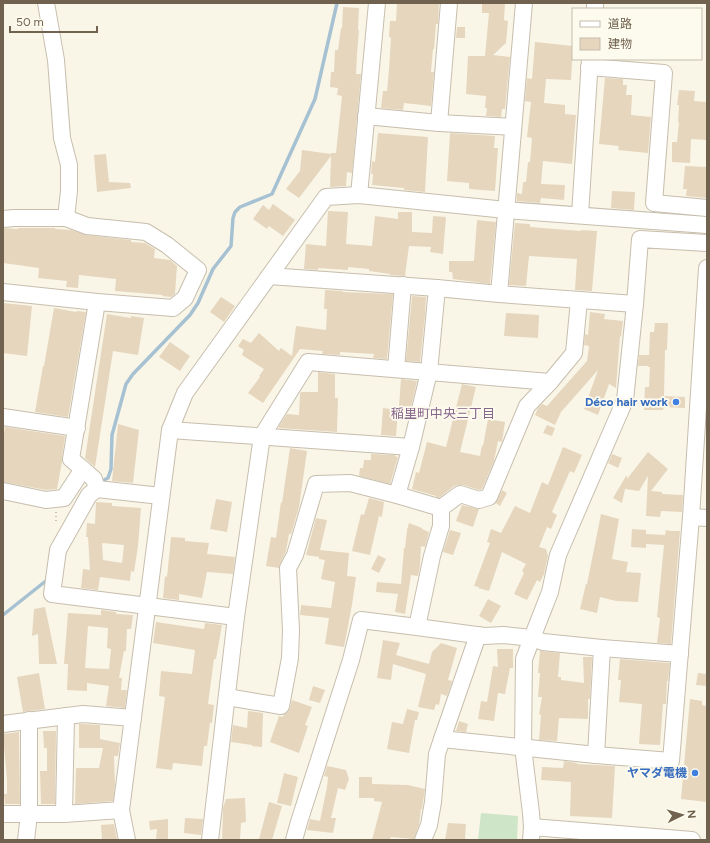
<svg xmlns="http://www.w3.org/2000/svg" width="710" height="843" viewBox="0 0 710 843" font-family="Figtree,'Noto Sans JP',sans-serif">
<style>
.green{fill:#cee5c8}
.lines{fill:none;stroke-linecap:round;stroke-linejoin:round}
.stream{stroke:#a6c1d1;stroke-width:3.5}
.building{fill:#e6d6be;fill-rule:evenodd}
.minor-casing{stroke:#c7bead;stroke-width:18}
.path{stroke:#d0bfa6;stroke-width:2;stroke-dasharray:1 3;stroke-linecap:butt}
.minor{stroke:#fff;stroke-width:16}
.shop-dot{fill:#3f7fe0;stroke:#fdfaee;stroke-width:1.5}
.labels{text-anchor:middle;stroke-width:3.5;stroke-linejoin:round;paint-order:stroke}
.shop-label{font-size:12px;font-weight:bold;fill:#366cbe;stroke:#fdfaee;text-anchor:end}
.neighbourhood-label{font-size:13px;fill:#88678c;stroke:#fdfaee}
</style>
<rect width="100%" height="100%" fill="#f9f6e8"/>
<!-- green -->
<polygon class="green" points="481,813 518,816 517,840 478,840"/>
<g class="lines">
<!-- stream -->
<g class="stream">
<polyline points="100,482 108,478 111,469 112,435 126,384 133,374 190,315 198,303 213,269 231,246 233,218 235,212 240,207 272,194 315,99 337,3"/>
<polyline points="3,615 47,580 48,577"/>
</g>
</g>
<!-- building -->
<g class="building">
<polygon points="397,3 439,3 438,24 436,24 434,49 433,49 431,72 434,72 431,106 404,103 403,110 381,108 383,91 387,91 389,70 391,38 389,37 390,21 396,21"/>
<polygon points="482,3 505,3 504,20 508,21 506,43 493,55 510,57 505,109 502,109 501,117 486,116 487,108 485,108 486,96 466,94 468,56 485,56 489,13 482,13"/>
<polygon points="343,7 359,8 358,30 359,30 357,54 356,74 361,74 352,173 347,172 346,186 330,187 331,156 299,198 286,189 300,171 302,150 331,154 331,153 336,153 342,96 337,95 338,88 330,87 331,72 334,72 335,50 338,50 341,28 342,28"/>
<polygon points="457,27 465,27 465,38 456,38"/>
<polygon points="535,42 573,46 571,80 546,79 544,103 565,105 565,114 576,115 572,164 543,161 541,184 565,185 564,200 541,198 540,203 517,201 517,193 522,194 523,182 526,182 528,162 530,162 532,138 527,137 531,102 525,101 527,78 532,79"/>
<polygon points="605,78 623,79 623,85 627,85 626,95 632,95 631,115 651,117 648,153 618,150 619,146 599,144"/>
<polygon points="679,90 695,91 694,101 707,102 707,140 691,139 690,163 672,162 672,142 677,142 679,122 678,122 679,105 677,105"/>
<polygon points="378,133 428,137 425,192 404,190 404,188 372,185 373,174 371,174 372,161 375,162"/>
<polygon points="450,133 495,136 494,148 498,148 495,191 469,189 469,183 447,181"/>
<polygon points="106,154 109,182 130,183 131,188 97,192 94,155"/>
<polygon points="685,166 707,167 707,198 686,196 687,189 683,189"/>
<polygon points="612,191 635,192 634,210 611,208"/>
<polygon points="273,204 295,220 283,236 269,226 267,229 253,219 263,205 269,210"/>
<polygon points="328,211 348,212 346,244 372,246 375,216 398,219 398,212 412,212 412,232 432,233 433,216 446,217 443,254 430,252 431,247 409,246 405,276 390,275 390,274 369,271 369,269 348,267 348,270 318,268 318,270 304,269 306,244 326,246"/>
<polygon points="477,220 496,222 490,284 453,279 452,272 449,272 449,261 474,261"/>
<polygon points="515,223 530,224 530,227 581,231 581,230 597,231 592,291 575,290 577,259 529,256 526,286 509,285"/>
<polygon points="3,228 18,229 18,228 55,228 55,229 71,230 86,235 131,240 131,242 145,243 155,249 154,258 170,260 177,266 175,294 171,297 162,296 163,295 115,291 116,279 79,275 78,288 66,287 67,281 38,278 39,268 3,263"/>
<polygon points="325,290 343,291 342,292 393,294 387,359 373,358 374,354 340,352 340,355 322,354 323,351 300,349 263,403 248,393 260,377 259,376 264,369 242,355 244,350 238,346 243,339 251,343 259,333 279,351 281,348 292,356 296,326 326,330 327,309 324,309"/>
<polygon points="412,296 426,297 425,315 420,362 406,361"/>
<polygon points="221,297 235,306 224,322 210,312"/>
<polygon points="3,303 32,306 27,356 3,353"/>
<polygon points="54,308 76,312 77,311 86,312 68,417 35,412 43,366 44,366"/>
<polygon points="590,312 605,314 604,319 623,321 621,337 620,336 616,388 609,384 598,415 584,409 598,370 561,412 555,425 535,415 538,408 542,404 547,406 587,361 589,346 584,345 585,334 588,335"/>
<polygon points="506,313 539,315 538,338 504,336"/>
<polygon points="107,314 131,318 131,316 144,318 138,355 113,351 95,467 85,458"/>
<polygon points="655,323 668,323 667,350 665,350 664,396 685,397 685,408 664,407 663,410 644,410 645,387 649,387 650,367 648,367 648,366 638,366 639,355 649,355 650,332 654,332"/>
<polygon points="170,342 190,356 180,371 159,357"/>
<polygon points="318,372 335,374 335,398 338,398 337,432 279,428 279,426 287,414 299,415 300,394 301,392 318,392"/>
<polygon points="401,379 417,381 411,407 399,406"/>
<polygon points="462,384 476,387 460,452 480,456 482,445 483,446 488,419 505,422 502,442 498,441 494,461 482,489 479,490 463,485 458,485 454,486 439,498 436,497 436,496 412,489 416,472 419,473 427,442 446,447"/>
<polygon points="383,408 398,410 396,436 381,435"/>
<polygon points="118,424 139,430 133,483 112,481"/>
<polygon points="547,425 555,428 552,436 543,433"/>
<polygon points="5,427 65,436 62,457 62,462 57,489 46,490 3,482 3,441"/>
<polygon points="563,447 582,455 574,473 570,471 552,512 557,515 551,529 547,527 539,547 546,549 548,556 544,574 540,582 537,580 527,600 514,594 524,573 522,571 526,564 502,552 489,591 478,588 479,587 474,586 490,543 487,542 491,529 501,533 515,506 530,513 542,482 548,485"/>
<polygon points="290,448 307,451 299,507 291,534 289,534 286,551 280,564 279,568 266,566 271,537 276,538 281,502 282,503"/>
<polygon points="648,452 668,469 651,491 662,492 662,494 683,495 682,512 661,511 660,517 646,516 648,476 639,491 625,489 622,503 613,498 626,476 627,476 627,479"/>
<polygon points="371,454 395,455 395,456 398,457 390,484 359,476 360,468 363,468 364,460 371,460"/>
<polygon points="612,454 622,458 618,468 608,463"/>
<polygon points="502,490 507,493 500,506 496,503"/>
<polygon points="369,498 384,502 382,517 379,516 370,555 352,551 361,514 364,515"/>
<polygon points="216,499 232,502 227,532 210,529"/>
<path d="M96,502L112,503V506L141,508L138,546L134,572L131,571L130,581L100,577L98,590L81,588L83,569L90,570L88,537H86L87,523L95,524ZM102,543L124,545L122,563L103,560Z"/>
<polygon points="462,505 479,509 473,527 456,521"/>
<polygon points="601,514 619,519 612,559 628,562 626,572 641,573 638,602 616,601 600,597 597,613 580,609 586,584 587,584"/>
<polygon points="316,518 327,520 320,550 349,553 347,576 356,577 352,605 344,647 325,644 329,618 300,615 301,605 331,608 335,582 321,579 325,560 319,559 319,556 319,557 306,555"/>
<polygon points="409,523 422,528 422,529 429,532 425,547 421,546 420,566 418,576 411,575 405,614 395,612 398,594 376,592 377,582 401,584 404,548 405,548 407,530"/>
<polygon points="632,529 646,530 646,534 665,535 666,530 671,531 680,531 671,644 657,643 660,618 657,617 664,545 646,544 646,548 631,547"/>
<polygon points="450,530 461,533 453,555 443,552"/>
<polygon points="171,537 185,538 185,541 209,543 207,554 235,557 233,574 208,572 207,572 202,598 179,594 179,600 163,598 165,576 167,577"/>
<polygon points="378,555 386,559 379,573 371,569"/>
<polygon points="488,599 501,606 491,623 479,616"/>
<polygon points="45,607 57,664 39,664 38,634 32,636 34,609"/>
<path d="M101,610L116,612V614L133,615L131,629H127L126,651H124L119,678H122L121,690H127L125,708L106,706L109,686L87,683V691L67,690L68,664H64L68,613L101,615ZM88,626L108,628L107,648L111,649L109,669L85,668Z"/>
<polygon points="156,622 204,629 205,623 222,625 216,659 214,659 208,704 214,705 212,723 210,723 207,746 204,746 202,766 173,763 172,770 156,768 165,697 159,696 161,671 192,674 195,650 153,643"/>
<polygon points="383,640 400,643 396,655 429,664 432,652 441,643 457,648 448,680 452,681 447,696 441,694 439,705 436,704 434,710 418,707 426,674 393,664 391,680 377,678"/>
<polygon points="497,649 513,649 513,668 510,668 505,694 498,693 494,721 478,719 481,701 487,702 493,666 498,667"/>
<polygon points="540,651 560,653 558,677 561,677 561,680 584,683 583,657 592,657 590,699 588,699 588,719 559,718 557,741 539,740 541,715 539,714 542,697 538,697 540,673 538,673"/>
<polygon points="620,659 670,663 668,681 667,681 666,704 663,704 660,745 639,744 642,704 619,702 621,680 618,680"/>
<polygon points="39,673 45,709 23,712 17,677"/>
<polygon points="698,673 707,674 707,686 696,685"/>
<polygon points="313,686 325,690 320,703 309,700"/>
<polygon points="690,699 702,701 702,705 707,706 707,802 681,799"/>
<polygon points="292,700 312,707 305,725 308,726 299,753 270,742 279,716 283,717 284,715 288,712 290,708"/>
<polygon points="407,709 419,712 417,720 415,720 409,753 387,749 392,722 403,724"/>
<polygon points="248,711 263,713 262,747 252,746 252,745 231,742 233,725 247,728"/>
<polygon points="459,721 468,724 466,732 456,731"/>
<polygon points="79,724 83,724 100,725 100,739 120,743 118,756 114,756 115,785 113,801 75,804 76,768 99,768 103,748 79,748"/>
<polygon points="43,731 56,731 55,804 41,804 40,771 47,771 47,748 44,748"/>
<polygon points="19,732 20,804 5,804 4,794 7,794 7,781 3,734"/>
<polygon points="564,761 577,763 577,764 615,766 612,818 570,816 571,782 541,780 542,767 563,768"/>
<polygon points="327,766 346,770 349,779 345,790 338,788 331,818 336,818 333,833 307,830 310,819 320,821 327,787 328,777 324,776"/>
<polygon points="284,773 298,777 291,806 277,803"/>
<polygon points="359,777 372,777 372,784 408,785 425,789 422,809 421,809 419,825 414,839 391,837 390,840 372,840 382,802 374,801 374,798 359,798"/>
<polygon points="245,798 246,822 241,823 240,840 222,840 223,808 226,799"/>
<polygon points="269,802 282,806 272,840 263,840 259,839"/>
<polygon points="185,818 203,819 201,835 184,833"/>
<polygon points="168,819 168,840 156,840 157,829 150,830 149,821"/>
<polygon points="448,823 466,824 465,840 445,840"/>
<polygon points="114,824 117,840 102,840 101,825"/>
</g>
<g class="lines">
<!-- minor casing -->
<g class="minor-casing">
<g id="minor">
<polyline points="46,3 56,60 62,138 69,165 69,191 66,218"/>
<polyline points="595,9 595,3"/>
<polyline points="589,67 664,73 654,203 707,208"/>
<polyline points="366,116 439,123 513,127"/>
<polyline points="439,123 449,3"/>
<polyline points="359,195 377,3"/>
<polyline points="580,215 590,59"/>
<polyline points="3,219 14,218 66,218 87,226 146,232 167,245 198,270 185,298 173,308 97,302 3,292"/>
<polyline points="269,276 437,288 499,294 635,304"/>
<polyline points="499,294 524,3"/>
<polyline points="97,302 71,459 94,479 97,489"/>
<polyline points="396,369 403,285"/>
<polyline points="3,417 77,428"/>
<polyline points="170,430 411,447"/>
<polyline points="3,491 46,500 64,498 83,469"/>
<polyline points="397,495 411,447 429,372 437,288"/>
<polyline points="161,496 97,489 89,495 58,550 52,594 236,617"/>
<polyline points="441,508 441,526 432,556 417,627 484,636 504,635 532,638 543,642 602,648 680,654"/>
<polyline points="691,517 707,518"/>
<polyline points="227,697 281,706 290,658 291,630 288,568 295,555 316,484 350,483 397,495 441,508 460,494 479,500 489,497 527,406 550,382 574,353 579,300"/>
<polyline points="3,724 83,714 133,718"/>
<polyline points="442,739 478,635"/>
<polyline points="596,755 602,648"/>
<polyline points="3,814 64,814 121,810"/>
<polyline points="64,814 66,716"/>
<polyline points="532,827 692,840"/>
<polyline points="26,840 29,814 29,720"/>
<polyline points="127,840 121,810 170,430 185,393 326,197 359,195 506,210 707,225"/>
<polyline points="210,840 236,617 262,436 308,362 550,382"/>
<polyline points="294,840 299,822 351,660 361,620 417,627"/>
<polyline points="423,840 429,825 433,802 437,754 442,739 596,755 671,761 691,517 707,268"/>
<polyline points="531,840 532,827 531,813 523,747 524,659 532,638 550,592 558,555 625,400 635,304 640,239 707,243"/>
</g>
</g>
<!-- path -->
<polyline class="path" points="56,512 56,523"/>
<!-- minor -->
<use href="#minor" class="minor"/>
</g>
<!-- markers -->
<g class="shop-dot">
<circle cx="676" cy="402" r="4"/>
<circle cx="695" cy="773" r="4"/>
</g>
<g class="labels">
<!-- shop labels -->
<g class="shop-label">
<text x="668" y="406">Déco hair work</text>
<text x="687" y="777">ヤマダ電機</text>
</g>
<!-- neighbourhood labels -->
<g class="neighbourhood-label">
<text x="443" y="418">稲里町中央三丁目</text>
</g>
</g>
<!-- border -->
<rect width="710" height="843" fill="none" stroke="#70624f" stroke-width="8"/>
<!-- legend -->
<rect x="572" y="8" width="130" height="52" fill="#fdfaee" stroke="#c5bdae"/>
<rect x="580" y="21" width="20" height="6" fill="#ffffff" stroke="#c5bdae"/>
<text x="608" y="28" font-size="12" fill="#70624f">道路</text>
<rect x="580" y="38" width="20" height="12" fill="#e6d6be" stroke="#c5bdae"/>
<text x="608" y="48" font-size="12" fill="#70624f">建物</text>
<!-- north arrow -->
<g transform="translate(682 815) rotate(85)" stroke="#fdfaee" stroke-width="3" paint-order="stroke">
<path d="M0-3L7 15L0 10L-7 15Z" fill="#70624f"/>
<text y="-6" font-size="11" font-weight="bold" text-anchor="middle" fill="#70624f">N</text>
</g>
<!-- scale -->
<path d="M10 26v6h87v-6" fill="none" stroke="#70624f" stroke-width="2"/>
<text x="16" y="26" font-size="12" fill="#70624f" stroke="#fdfaee" stroke-width="3" paint-order="stroke">50 m</text>
</svg>
